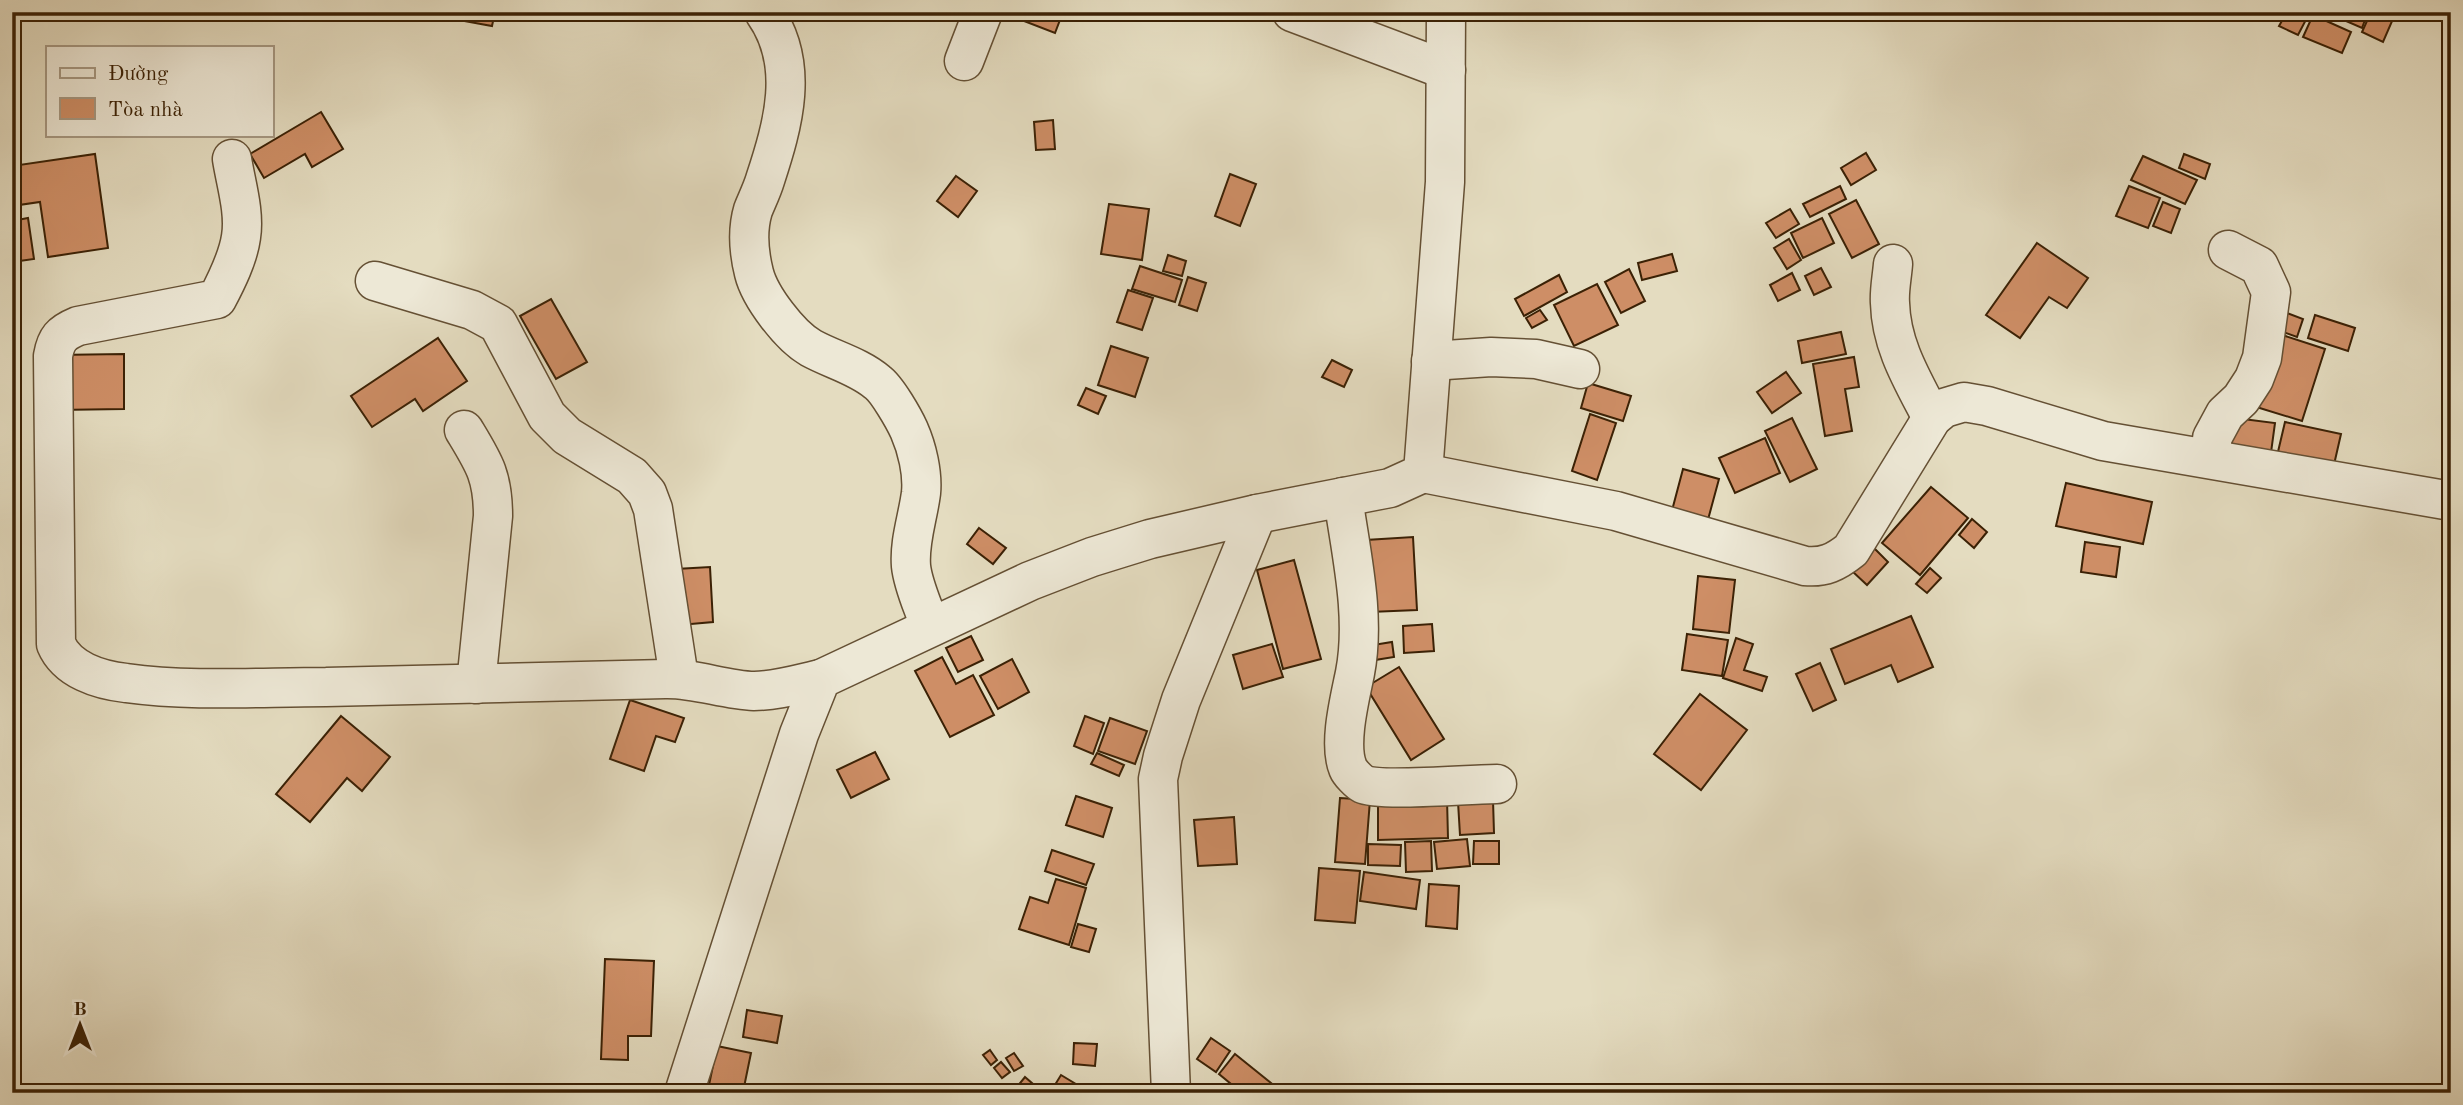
<svg xmlns="http://www.w3.org/2000/svg" width="2463" height="1105" viewBox="0 0 2463 1105" font-family="'Old Standard TT',serif">
<style>
.building{fill:#ce8e66;stroke:#3b2105;stroke-width:2}
.lines{fill:none;stroke-linecap:round;stroke-linejoin:round}
.minor-casing{stroke:#655034;stroke-width:41}
.minor{stroke:#ede8d6;stroke-width:38}
</style>
<rect width="100%" height="100%" fill="#e4dcc0"/>
<filter id="stains"><feTurbulence type="fractalNoise" baseFrequency=".00286" numOctaves="4"/><feColorMatrix values="0 0 0 0 .2 0 0 0 0 .09 0 0 0 0 .02 0 0 0 .5 -.17"/></filter>
<radialGradient id="worn" r=".72"><stop offset=".6" stop-color="#630" stop-opacity="0"/><stop offset="1" stop-color="#630" stop-opacity=".3"/></radialGradient>
<!-- building -->
<g class="building">
<polygon points="465,12 495,12 492,26 464,21"/>
<polygon points="1001,12 1063,12 1055,33"/>
<polygon points="2287,12 2310,12 2298,35 2279,26"/>
<polygon points="2330,12 2368,12 2362,28 2330,14"/>
<polygon points="2371,12 2396,12 2383,42 2362,32"/>
<polygon points="2313,15 2351,32 2342,53 2303,37"/>
<polygon points="321,112 343,149 312,167 305,154 264,178 250,154"/>
<polygon points="1053,120 1055,149 1036,150 1034,122"/>
<polygon points="1866,153 1876,170 1851,185 1841,168"/>
<polygon points="95,154 108,248 48,257 40,202 12,206 12,166"/>
<polygon points="2184,154 2210,164 2205,179 2179,168"/>
<polygon points="2143,156 2197,180 2185,204 2131,180"/>
<polygon points="1230,174 1256,184 1240,226 1215,216"/>
<polygon points="956,176 977,191 958,217 937,201"/>
<polygon points="1840,186 1846,199 1810,217 1803,204"/>
<polygon points="2129,186 2160,198 2148,228 2116,216"/>
<polygon points="1856,200 1879,244 1852,258 1829,214"/>
<polygon points="2163,202 2180,209 2171,233 2153,226"/>
<polygon points="1109,204 1149,209 1142,260 1101,254"/>
<polygon points="1790,209 1799,224 1776,238 1766,223"/>
<polygon points="28,218 34,259 12,262 12,221"/>
<polygon points="1822,218 1834,243 1803,258 1791,233"/>
<polygon points="1789,239 1801,260 1787,269 1774,248"/>
<polygon points="2037,243 2088,278 2067,308 2049,297 2020,338 1986,315"/>
<polygon points="1672,254 1677,271 1642,280 1638,263"/>
<polygon points="1168,255 1186,261 1182,276 1163,271"/>
<polygon points="1140,266 1182,280 1175,302 1132,289"/>
<polygon points="1821,268 1831,287 1814,295 1805,276"/>
<polygon points="1629,269 1645,301 1621,313 1605,282"/>
<polygon points="1792,273 1800,290 1778,301 1770,285"/>
<polygon points="1559,275 1567,292 1524,316 1515,299"/>
<polygon points="1188,277 1206,283 1197,311 1179,305"/>
<polygon points="1597,284 1618,325 1574,346 1554,305"/>
<polygon points="1128,290 1153,298 1142,330 1117,322"/>
<polygon points="551,299 587,362 556,379 520,316"/>
<polygon points="1540,310 1547,320 1532,328 1526,318"/>
<polygon points="2279,310 2303,319 2297,337 2272,328"/>
<polygon points="2315,315 2355,328 2348,351 2308,338"/>
<polygon points="1841,332 1846,354 1802,363 1798,341"/>
<polygon points="2273,332 2325,349 2302,421 2250,405"/>
<polygon points="438,338 467,381 423,411 415,399 372,427 351,396"/>
<polygon points="1111,346 1148,358 1135,397 1098,385"/>
<polygon points="124,354 124,409 56,410 55,355"/>
<polygon points="1854,357 1859,387 1845,389 1852,431 1825,436 1813,364"/>
<polygon points="1332,360 1352,370 1344,387 1322,377"/>
<polygon points="1786,372 1801,393 1772,413 1757,392"/>
<polygon points="1588,383 1631,396 1623,421 1581,408"/>
<polygon points="1086,388 1106,396 1098,414 1078,405"/>
<polygon points="1590,414 1616,423 1597,480 1572,471"/>
<polygon points="1792,418 1817,469 1790,482 1765,431"/>
<polygon points="2235,418 2275,423 2270,460 2230,455"/>
<polygon points="2285,422 2341,434 2333,469 2277,456"/>
<polygon points="1765,438 1780,473 1735,493 1719,458"/>
<polygon points="1683,469 1719,479 1706,527 1670,518"/>
<polygon points="2066,483 2152,502 2143,544 2056,526"/>
<polygon points="1931,487 1968,518 1920,575 1882,543"/>
<polygon points="1972,519 1987,532 1974,548 1959,535"/>
<polygon points="979,528 1006,548 993,564 967,544"/>
<polygon points="1413,537 1417,610 1370,612 1366,540"/>
<polygon points="2085,542 2120,547 2116,577 2081,572"/>
<polygon points="1874,548 1888,562 1867,585 1852,571"/>
<polygon points="1294,560 1321,659 1283,669 1257,570"/>
<polygon points="710,567 713,622 680,625 676,569"/>
<polygon points="1930,568 1941,578 1927,593 1916,584"/>
<polygon points="1698,576 1735,580 1729,633 1693,629"/>
<polygon points="1911,616 1933,667 1898,682 1891,665 1845,684 1831,649"/>
<polygon points="1432,624 1434,651 1404,653 1403,626"/>
<polygon points="1687,634 1728,640 1722,676 1682,670"/>
<polygon points="971,636 983,660 958,672 946,648"/>
<polygon points="1736,638 1753,644 1744,670 1767,677 1762,691 1723,678"/>
<polygon points="1392,642 1394,657 1375,660 1373,645"/>
<polygon points="1272,644 1283,677 1243,689 1233,655"/>
<polygon points="942,657 956,684 973,675 994,715 950,737 915,671"/>
<polygon points="1012,659 1029,692 998,709 980,676"/>
<polygon points="1820,663 1836,700 1813,711 1796,674"/>
<polygon points="1399,667 1444,739 1411,760 1366,687"/>
<polygon points="1700,694 1747,730 1701,790 1654,754"/>
<polygon points="630,700 684,718 675,742 656,736 644,771 610,759"/>
<polygon points="341,716 390,757 362,791 347,778 310,822 276,794"/>
<polygon points="1085,716 1104,723 1093,754 1074,746"/>
<polygon points="1110,718 1147,731 1135,764 1098,751"/>
<polygon points="875,752 889,779 851,798 837,770"/>
<polygon points="1097,753 1124,765 1119,776 1091,764"/>
<polygon points="1076,796 1112,808 1103,837 1066,825"/>
<polygon points="1340,798 1370,800 1365,864 1335,862"/>
<polygon points="1447,799 1448,838 1378,840 1378,801"/>
<polygon points="1493,800 1494,833 1460,835 1458,802"/>
<polygon points="1234,817 1237,864 1198,866 1194,820"/>
<polygon points="1467,839 1470,866 1437,869 1434,842"/>
<polygon points="1431,841 1432,871 1406,872 1405,842"/>
<polygon points="1474,841 1499,841 1499,864 1473,864"/>
<polygon points="1368,844 1401,845 1400,866 1368,865"/>
<polygon points="1052,850 1094,864 1086,885 1045,871"/>
<polygon points="1319,868 1360,871 1355,923 1315,920"/>
<polygon points="1364,872 1420,880 1416,909 1360,901"/>
<polygon points="1056,879 1086,888 1069,945 1019,929 1030,897 1048,903"/>
<polygon points="1429,884 1459,886 1457,929 1426,926"/>
<polygon points="1078,924 1096,929 1089,952 1071,947"/>
<polygon points="605,959 654,961 651,1036 628,1036 628,1060 601,1059"/>
<polygon points="747,1010 782,1016 777,1043 743,1037"/>
<polygon points="1211,1038 1230,1051 1216,1072 1197,1059"/>
<polygon points="1074,1043 1097,1044 1095,1066 1073,1064"/>
<polygon points="717,1046 751,1053 743,1092 709,1085"/>
<polygon points="990,1050 997,1060 991,1065 983,1055"/>
<polygon points="1014,1053 1023,1066 1014,1071 1006,1058"/>
<polygon points="1235,1054 1271,1083 1264,1093 1242,1093 1219,1074"/>
<polygon points="1001,1062 1010,1072 1002,1078 994,1068"/>
<polygon points="1061,1075 1089,1092 1088,1093 1050,1093"/>
<polygon points="1025,1077 1033,1084 1026,1093 1021,1093 1016,1088"/>
</g>
<g class="lines">
<!-- minor casing -->
<g class="minor-casing">
<g id="minor">
<path d="M764,12C801,64 783,125 765,180C762,190 757,200 753,210C747,230 749,253 754,273C760,297 790,336 811,348C833,360 858,366 877,382C887,389 904,419 909,430C917,448 923,473 921,493C918,517 909,541 911,566C913,586 924,608 930,627"/>
<polyline points="1292,12 1446,70"/>
<polyline points="964,61 983,12"/>
<path d="M232,159C236,184 245,212 241,237C238,258 227,280 217,299L78,326C61,333 56,339 53,356L56,644C67,670 99,680 126,683C192,692 260,687 326,687C439,685 552,682 665,679C695,678 724,690 754,691C776,691 799,684 821,679"/>
<path d="M1893,264C1892,277 1889,291 1890,303C1891,346 1913,381 1932,418"/>
<polyline points="375,281 472,310 498,324 547,416 567,436 632,476 647,493 653,509 679,678"/>
<polyline points="1431,361 1491,357 1536,359 1580,369"/>
<path d="M464,430C484,463 493,476 493,516L476,684"/>
<polyline points="2212,459 2212,438 2225,414 2241,399 2254,379 2262,358 2271,292 2259,266 2228,250"/>
<path d="M1423,473L1616,511L1805,566C1824,568 1836,562 1851,550L1932,418L1944,408L1964,402L1987,406L2103,441L2451,501"/>
<path d="M1343,497C1351,554 1366,616 1355,673C1350,698 1338,744 1348,768C1350,773 1359,782 1363,784C1380,792 1473,784 1497,784"/>
<polyline points="684,1093 799,734 821,679 1030,581 1092,557 1150,539 1257,514 1390,488 1423,473 1445,182 1446,12"/>
<polyline points="1171,1093 1158,779 1163,756 1181,700 1257,514"/>
</g>
</g>
<!-- minor -->
<use href="#minor" class="minor"/>
</g>
<!-- margin -->
<rect width="2463" height="1105" fill="none" stroke="#e4dcc0" stroke-width="42"/>
<rect x="14" y="14" width="2435" height="1077" fill="none" stroke="#3b2105" stroke-width="3.5"/>
<rect x="21" y="21" width="2421" height="1063" fill="none" stroke="#3b2105" stroke-width="2"/>
<!-- legend -->
<rect x="46" y="46" width="228" height="91" fill="#ede8d6" stroke="#a69882" stroke-width="2"/>
<rect x="60" y="68" width="35" height="10" fill="#ede8d6" stroke="#a69882" stroke-width="2"/>
<text x="108" y="80" font-size="21" fill="#3b2105">Đường</text>
<rect x="60" y="98" width="35" height="21" fill="#ce8e66" stroke="#a69882" stroke-width="2"/>
<text x="108" y="116" font-size="21" fill="#3b2105">Tòa nhà</text>
<!-- north arrow -->
<g transform="translate(80 1025)" stroke="#ede8d6" stroke-width="5" paint-order="stroke">
<path d="M0-5L12 26L0 18L-12 26Z" fill="#3b2105"/>
<text y="-10" font-size="19" font-weight="bold" text-anchor="middle" fill="#3b2105">B</text>
</g>
<rect width="100%" height="100%" filter="url(#stains)"/>
<rect width="100%" height="100%" fill="url(#worn)"/>
</svg>
